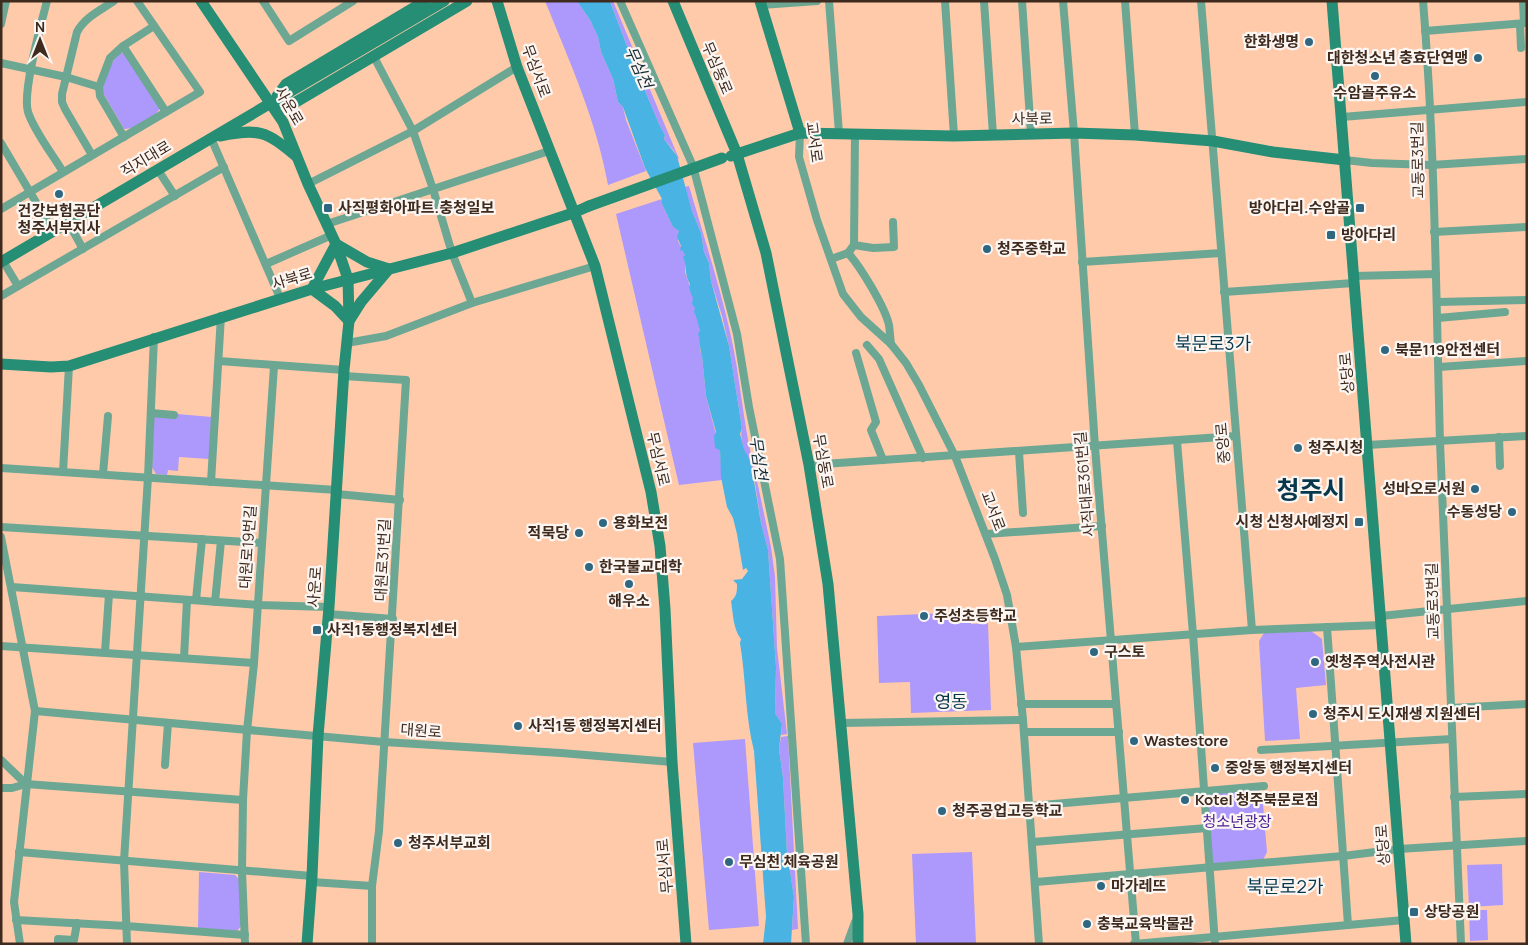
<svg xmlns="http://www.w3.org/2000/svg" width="1528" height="945" viewBox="0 0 1528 945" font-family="Manrope,'Noto Sans KR',sans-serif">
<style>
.green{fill:#ad98fc}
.water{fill:#49b3e4}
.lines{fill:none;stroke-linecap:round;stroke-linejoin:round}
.street{stroke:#6ca794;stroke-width:8}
.secondary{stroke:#258e74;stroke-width:11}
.secondary-bridge{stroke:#258e74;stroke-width:11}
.poi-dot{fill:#2f6680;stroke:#fcf6f3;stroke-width:2}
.labels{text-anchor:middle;stroke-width:4.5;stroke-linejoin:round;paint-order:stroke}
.poi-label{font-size:15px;font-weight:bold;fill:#3f2a1e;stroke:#fcf6f3;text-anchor:start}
.street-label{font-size:15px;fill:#3f2a1e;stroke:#fcf6f3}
.park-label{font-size:15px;fill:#4a1d96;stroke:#fcf6f3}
.water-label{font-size:16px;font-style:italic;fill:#162d38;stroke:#fcf6f3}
.quarter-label{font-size:18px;fill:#07374b;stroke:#fcf6f3}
.town-label{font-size:25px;font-weight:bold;fill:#07374b;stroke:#fcf6f3}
</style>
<rect width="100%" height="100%" fill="#ffcaaa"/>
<!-- green -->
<g class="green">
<path d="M545,1H577L590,20L598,37L601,52L613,79L618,102L623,107L626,120L646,171L608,185C597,122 569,60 545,1Z"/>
<polygon points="610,1 613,1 679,159 678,159 674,151 664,139 665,135 659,124 633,62"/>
<path d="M120,53H126L161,106C157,117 136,129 124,129L103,93C102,80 111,61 120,53Z"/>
<path d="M689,186C703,234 719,283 730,332C741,379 743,428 756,475H753C750,460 738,443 742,428L729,346L722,316L711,281L709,263L704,252L701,233L692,211L685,187Z"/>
<polygon points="662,199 661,202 673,227 679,231 678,241 685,255 685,272 694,298 700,331 700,351 702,356 706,396 720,450 722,480 679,485 616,214"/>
<polygon points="177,414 212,417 209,459 179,457 178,471 168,470 167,475 156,474 152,467 154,416 177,418"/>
<polygon points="756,476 771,547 775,577 777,648 787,734 781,735 782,724 775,713 776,667 768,550 761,523 754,477"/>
<polygon points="971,612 971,624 988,623 991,710 911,713 910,682 879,683 877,616"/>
<polygon points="1311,631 1322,639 1326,685 1296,688 1300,739 1265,741 1259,641 1264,633"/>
<polygon points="788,736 798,929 792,930 794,897 787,853 783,778 779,749 781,737"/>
<polygon points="745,739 759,926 709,930 693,743"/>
<polygon points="1256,789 1262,792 1267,852 1263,860 1212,866 1206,792"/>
<polygon points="972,852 976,944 916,944 912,854"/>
<polygon points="1502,864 1503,905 1469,907 1467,865"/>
<polygon points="199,872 235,875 239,879 242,925 237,931 198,929"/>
<polygon points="1469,910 1487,910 1488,940 1470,941"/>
</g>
<!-- water -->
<path class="water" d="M577,1H610L611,4L633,62L659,124L665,135L664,139L677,156L692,211L701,233L704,252L709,263L711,281L729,346L742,428L740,434L744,449L751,463L761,523L768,550L776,667L775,713L782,724L779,749L783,778L787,853L794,897L791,944H763L766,917L754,751C745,715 746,679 740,643L741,639C733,629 733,613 731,601C737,596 737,592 737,584L733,580L742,579L748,571L746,568L743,570L737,534L733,518L727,507L721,477L720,450L715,448L714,436L716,432L706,396L702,356C699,349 701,341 698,334L700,331L696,316L694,312L695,308L692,304L693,298C691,293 688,288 690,284C684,275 687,265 683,257L685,255L682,250L680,251L681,246L677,237L679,231L673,227L661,202L662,199L645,168L623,107L618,102L613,79L601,52L598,37L590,20Z"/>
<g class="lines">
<!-- street -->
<g class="street">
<path d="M47,1C41,24 22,92 28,112C34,131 53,155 63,172"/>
<polyline points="263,1 289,41 353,1"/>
<polyline points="620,1 693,166 737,334 749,407 780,559 806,944"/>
<polyline points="829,1 839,133"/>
<polyline points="945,1 954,136"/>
<polyline points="984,1 993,135"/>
<polyline points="1022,1 1031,134"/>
<polyline points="1063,1 1074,133 1095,447 1136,944"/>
<polyline points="1125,1 1135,135"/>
<polyline points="1201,1 1252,630"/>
<path d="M1423,1C1435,148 1436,295 1440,442C1446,609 1453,776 1461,944"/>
<polyline points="1523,1 1524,23"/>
<polyline points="761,5 817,1"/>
<polyline points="1,24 6,1"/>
<polyline points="1520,24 1521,48"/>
<polyline points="1425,31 1527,23"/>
<polyline points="123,46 166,112"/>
<polyline points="374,57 413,131 433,189 452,253 472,303"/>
<polyline points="1,63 66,77 99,87"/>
<polyline points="1342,117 1527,102"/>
<polyline points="800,133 799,157 817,220 843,294 861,317 891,344 906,363 919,385 955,456 995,559 1007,595 1016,647 1023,720 1039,944"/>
<polyline points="124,137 100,96 99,87 110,58 123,46 154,26"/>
<polyline points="211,138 280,298"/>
<polyline points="1,143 53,231"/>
<path d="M92,155L65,109L62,102V94L77,32C85,17 101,10 114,1"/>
<polyline points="1345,160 1372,163 1431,165 1527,159"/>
<polyline points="158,170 175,196"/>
<polyline points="308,184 413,131 517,67"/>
<polyline points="1,209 200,92 137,1"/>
<polyline points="68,222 83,249"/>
<polyline points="327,224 549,151"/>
<polyline points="1434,232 1527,227"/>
<polyline points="854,245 873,248 894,247 893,222"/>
<path d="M848,253C860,266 885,307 889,325C890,331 890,338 891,344"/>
<polyline points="831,259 848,253 854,245 855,134"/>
<polyline points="3,261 18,286"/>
<polyline points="1082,262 1221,253"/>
<polyline points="266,264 332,235"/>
<polyline points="1354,276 1436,274"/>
<polyline points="1224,292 1354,283"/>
<polyline points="1,296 224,167"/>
<polyline points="1438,302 1527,300"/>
<polyline points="1438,318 1505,312"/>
<polyline points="347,343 386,336 472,303 595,266"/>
<polyline points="867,345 879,359 923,458"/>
<polyline points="856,353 876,422 871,430 883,460"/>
<polyline points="219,361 344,370"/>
<polyline points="1439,367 1527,361"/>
<polyline points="344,376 406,380 379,831 372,886 372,944"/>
<polyline points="151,413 174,415"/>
<polyline points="1499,437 1500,466"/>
<polyline points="1177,441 1193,634 1215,944"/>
<polyline points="1367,445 1527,436"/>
<polyline points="1019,452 1023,513"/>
<polyline points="809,465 1236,436"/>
<polyline points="1,468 337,490"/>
<polyline points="63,472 69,366"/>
<polyline points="103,474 108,416"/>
<polyline points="211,482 221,316"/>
<polyline points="337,494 400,500"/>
<polyline points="1,527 262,543"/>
<polyline points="986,534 1102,526"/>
<polyline points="1,537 35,711 14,902 20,944"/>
<polyline points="12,587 258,605 329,607"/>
<polyline points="196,600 202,539"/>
<polyline points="215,602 221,541"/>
<polyline points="328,614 393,619"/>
<polyline points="1381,616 1527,601"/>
<polyline points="1327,627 1348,925"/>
<polyline points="1,646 254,663"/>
<polyline points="1016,647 1252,630 1381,625"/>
<polyline points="105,652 109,594"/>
<polyline points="184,658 187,600"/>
<polyline points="1021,704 1116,704"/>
<polyline points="1451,708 1527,704"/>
<polyline points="35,711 384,742 561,753 672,762"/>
<polyline points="841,723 1023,720"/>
<polyline points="1024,732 1119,732"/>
<polyline points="1261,750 1452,739"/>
<polyline points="1,760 26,784"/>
<polyline points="165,765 168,723"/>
<polyline points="1,788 12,788 26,784 243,800"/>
<polyline points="1454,797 1527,794"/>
<polyline points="1030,806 1264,786"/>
<polyline points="1033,842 1207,828"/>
<polyline points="19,852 312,876"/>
<polyline points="312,882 372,886"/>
<polyline points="1036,882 1343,856 1399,849 1527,841"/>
<polyline points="16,920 126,926 245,935"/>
<polyline points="58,944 58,939 74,940 77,923"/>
<polyline points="127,944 124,861 148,477 154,337"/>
<polyline points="245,944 242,871 243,800 247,731 254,663 274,366"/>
<polyline points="847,944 855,922"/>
<polyline points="1134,944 1404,920"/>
</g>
<!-- secondary -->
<g class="secondary">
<polyline points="201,1 283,122 308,184 336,244 348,279 349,321 344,370 329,607 318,736 312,876 307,944"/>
<polyline points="497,1 517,67 595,266 651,492 660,546 665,609 672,762 686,944"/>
<polyline points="673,1 737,154 766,253 786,352 809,465 828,584 858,914 858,944"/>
<polyline points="760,1 800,133"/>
<polyline points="1332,1 1406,944"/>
<polyline points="277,96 286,84 425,1"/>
<polyline points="273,103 296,102 467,1"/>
<path d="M220,136C259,128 266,131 296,156"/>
<polyline points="731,156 800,133 954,136 1074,133 1135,135 1213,141 1273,152 1345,160"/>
<polygon points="336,244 367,262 389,269 361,302 349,321 335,306 312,289"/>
<polyline points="1,262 444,1"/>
<polyline points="1,364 51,367 69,366 312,289 452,253 573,213 589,206"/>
</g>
<!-- secondary-bridge -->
<polyline class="secondary-bridge" points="589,206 722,158"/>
</g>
<!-- markers -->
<g class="poi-dot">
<circle cx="1309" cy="42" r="5"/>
<circle cx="1478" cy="58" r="5"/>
<circle cx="1375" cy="76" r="5"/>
<circle cx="59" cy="194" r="5"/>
<rect x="323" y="203" width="10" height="10" rx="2.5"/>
<rect x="1355" y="203" width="10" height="10" rx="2.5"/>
<rect x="1326" y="230" width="10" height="10" rx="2.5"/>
<circle cx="987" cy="249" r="5"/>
<circle cx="1385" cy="350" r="5"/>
<circle cx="1298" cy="448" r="5"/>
<circle cx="1475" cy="489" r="5"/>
<circle cx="1512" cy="512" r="5"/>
<rect x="1354" y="517" width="10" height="10" rx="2.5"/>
<circle cx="603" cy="523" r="5"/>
<circle cx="579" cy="533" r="5"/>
<circle cx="589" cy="567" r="5"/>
<circle cx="629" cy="584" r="5"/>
<circle cx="924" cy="616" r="5"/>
<rect x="312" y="625" width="10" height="10" rx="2.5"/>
<circle cx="1094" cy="652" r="5"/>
<circle cx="1315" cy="662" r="5"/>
<circle cx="1313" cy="714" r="5"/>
<circle cx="518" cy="726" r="5"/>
<circle cx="1134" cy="741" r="5"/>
<circle cx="1215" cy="768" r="5"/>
<circle cx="1185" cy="800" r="5"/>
<circle cx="942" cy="811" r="5"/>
<circle cx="398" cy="843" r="5"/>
<circle cx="729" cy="862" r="5"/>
<circle cx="1101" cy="886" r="5"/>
<rect x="1409" y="907" width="10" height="10" rx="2.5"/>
<circle cx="1087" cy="924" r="5"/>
</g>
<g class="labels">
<!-- poi labels -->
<g class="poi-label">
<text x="1299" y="47" text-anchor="end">한화생명</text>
<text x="1468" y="63" text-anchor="end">대한청소년 충효단연맹</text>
<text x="1375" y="98" text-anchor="middle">수암골주유소</text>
<text x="338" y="213">사직평화아파트.충청일보</text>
<text x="1350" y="213" text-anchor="end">방아다리.수암골</text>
<text x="59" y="216" text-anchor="middle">건강보험공단<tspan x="59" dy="17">청주서부지사</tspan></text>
<text x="1341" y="240">방아다리</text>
<text x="997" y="254">청주중학교</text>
<text x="1395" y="355">북문119안전센터</text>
<text x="1308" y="453">청주시청</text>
<text x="1465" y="494" text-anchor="end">성바오로서원</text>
<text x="1502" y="517" text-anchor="end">수동성당</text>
<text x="1349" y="527" text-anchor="end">시청 신청사예정지</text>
<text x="613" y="528">용화보전</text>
<text x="569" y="538" text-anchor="end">적묵당</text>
<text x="599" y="572">한국불교대학</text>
<text x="629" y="606" text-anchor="middle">해우소</text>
<text x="934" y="621">주성초등학교</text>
<text x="327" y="635">사직1동행정복지센터</text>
<text x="1104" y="657">구스토</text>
<text x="1325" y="667">옛청주역사전시관</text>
<text x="1323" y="719">청주시 도시재생 지원센터</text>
<text x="528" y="731">사직1동 행정복지센터</text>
<text x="1144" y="746">Wastestore</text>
<text x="1225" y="773">중앙동 행정복지센터</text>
<text x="1195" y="805">Kotel 청주북문로점</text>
<text x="952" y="816">청주공업고등학교</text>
<text x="408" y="848">청주서부교회</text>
<text x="739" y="867">무심천 체육공원</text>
<text x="1111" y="891">마가레뜨</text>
<text x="1424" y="917">상당공원</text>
<text x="1097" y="929">충북교육박물관</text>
</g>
<!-- street labels -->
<g class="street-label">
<text transform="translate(717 68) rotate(67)" y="5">무심동로</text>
<text transform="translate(536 71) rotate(70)" y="5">무심서로</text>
<text transform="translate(289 106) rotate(60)" y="5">사운로</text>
<text transform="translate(1032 119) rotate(-1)" y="5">사북로</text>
<text transform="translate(814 142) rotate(82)" y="5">교서로</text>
<text transform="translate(146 159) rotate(-31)" y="5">직지대로</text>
<text transform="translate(1418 160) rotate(-91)" y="5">교동로3번길</text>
<text transform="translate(292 279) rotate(-17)" y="5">사북로</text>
<text transform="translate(1347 373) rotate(-95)" y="5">상당로</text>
<text transform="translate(1223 443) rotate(-95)" y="5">중앙로</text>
<text transform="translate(658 459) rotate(77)" y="5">무심서로</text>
<text transform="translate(823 461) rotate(80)" y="5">무심동로</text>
<text transform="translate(1085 484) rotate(-95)" y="5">사직대로361번길</text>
<text transform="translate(993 511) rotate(69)" y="5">교서로</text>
<text transform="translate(248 547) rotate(-86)" y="5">대원로19번길</text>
<text transform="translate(383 560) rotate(-87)" y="5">대원로31번길</text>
<text transform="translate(315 587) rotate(-86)" y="5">사운로</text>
<text transform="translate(1433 601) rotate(-92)" y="5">교동로3번길</text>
<text transform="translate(421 731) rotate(4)" y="5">대원로</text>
<text transform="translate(1383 845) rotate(-94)" y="5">상당로</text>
<text transform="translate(665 866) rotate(-95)" y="5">무심서로</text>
</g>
<!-- park labels -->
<g class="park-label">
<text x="1237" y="827">청소년광장</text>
</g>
<!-- water labels -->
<g class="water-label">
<text transform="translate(639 67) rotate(66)" y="6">무심천</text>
<text transform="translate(759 458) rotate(82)" y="6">무심천</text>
</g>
<!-- quarter labels -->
<g class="quarter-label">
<text x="1213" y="350">북문로3가</text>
<text x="951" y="708">영동</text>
<text x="1285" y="893">북문로2가</text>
</g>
<!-- town labels -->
<g class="town-label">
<text x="1311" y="499">청주시</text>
</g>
</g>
<!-- border -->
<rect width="1528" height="945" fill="none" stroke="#3f2a1e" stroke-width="5"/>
<!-- north arrow -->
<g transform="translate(40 40)" stroke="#fcf6f3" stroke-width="4" paint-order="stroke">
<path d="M0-4L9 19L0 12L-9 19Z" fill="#3f2a1e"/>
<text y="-8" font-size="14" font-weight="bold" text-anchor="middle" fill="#3f2a1e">N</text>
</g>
</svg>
